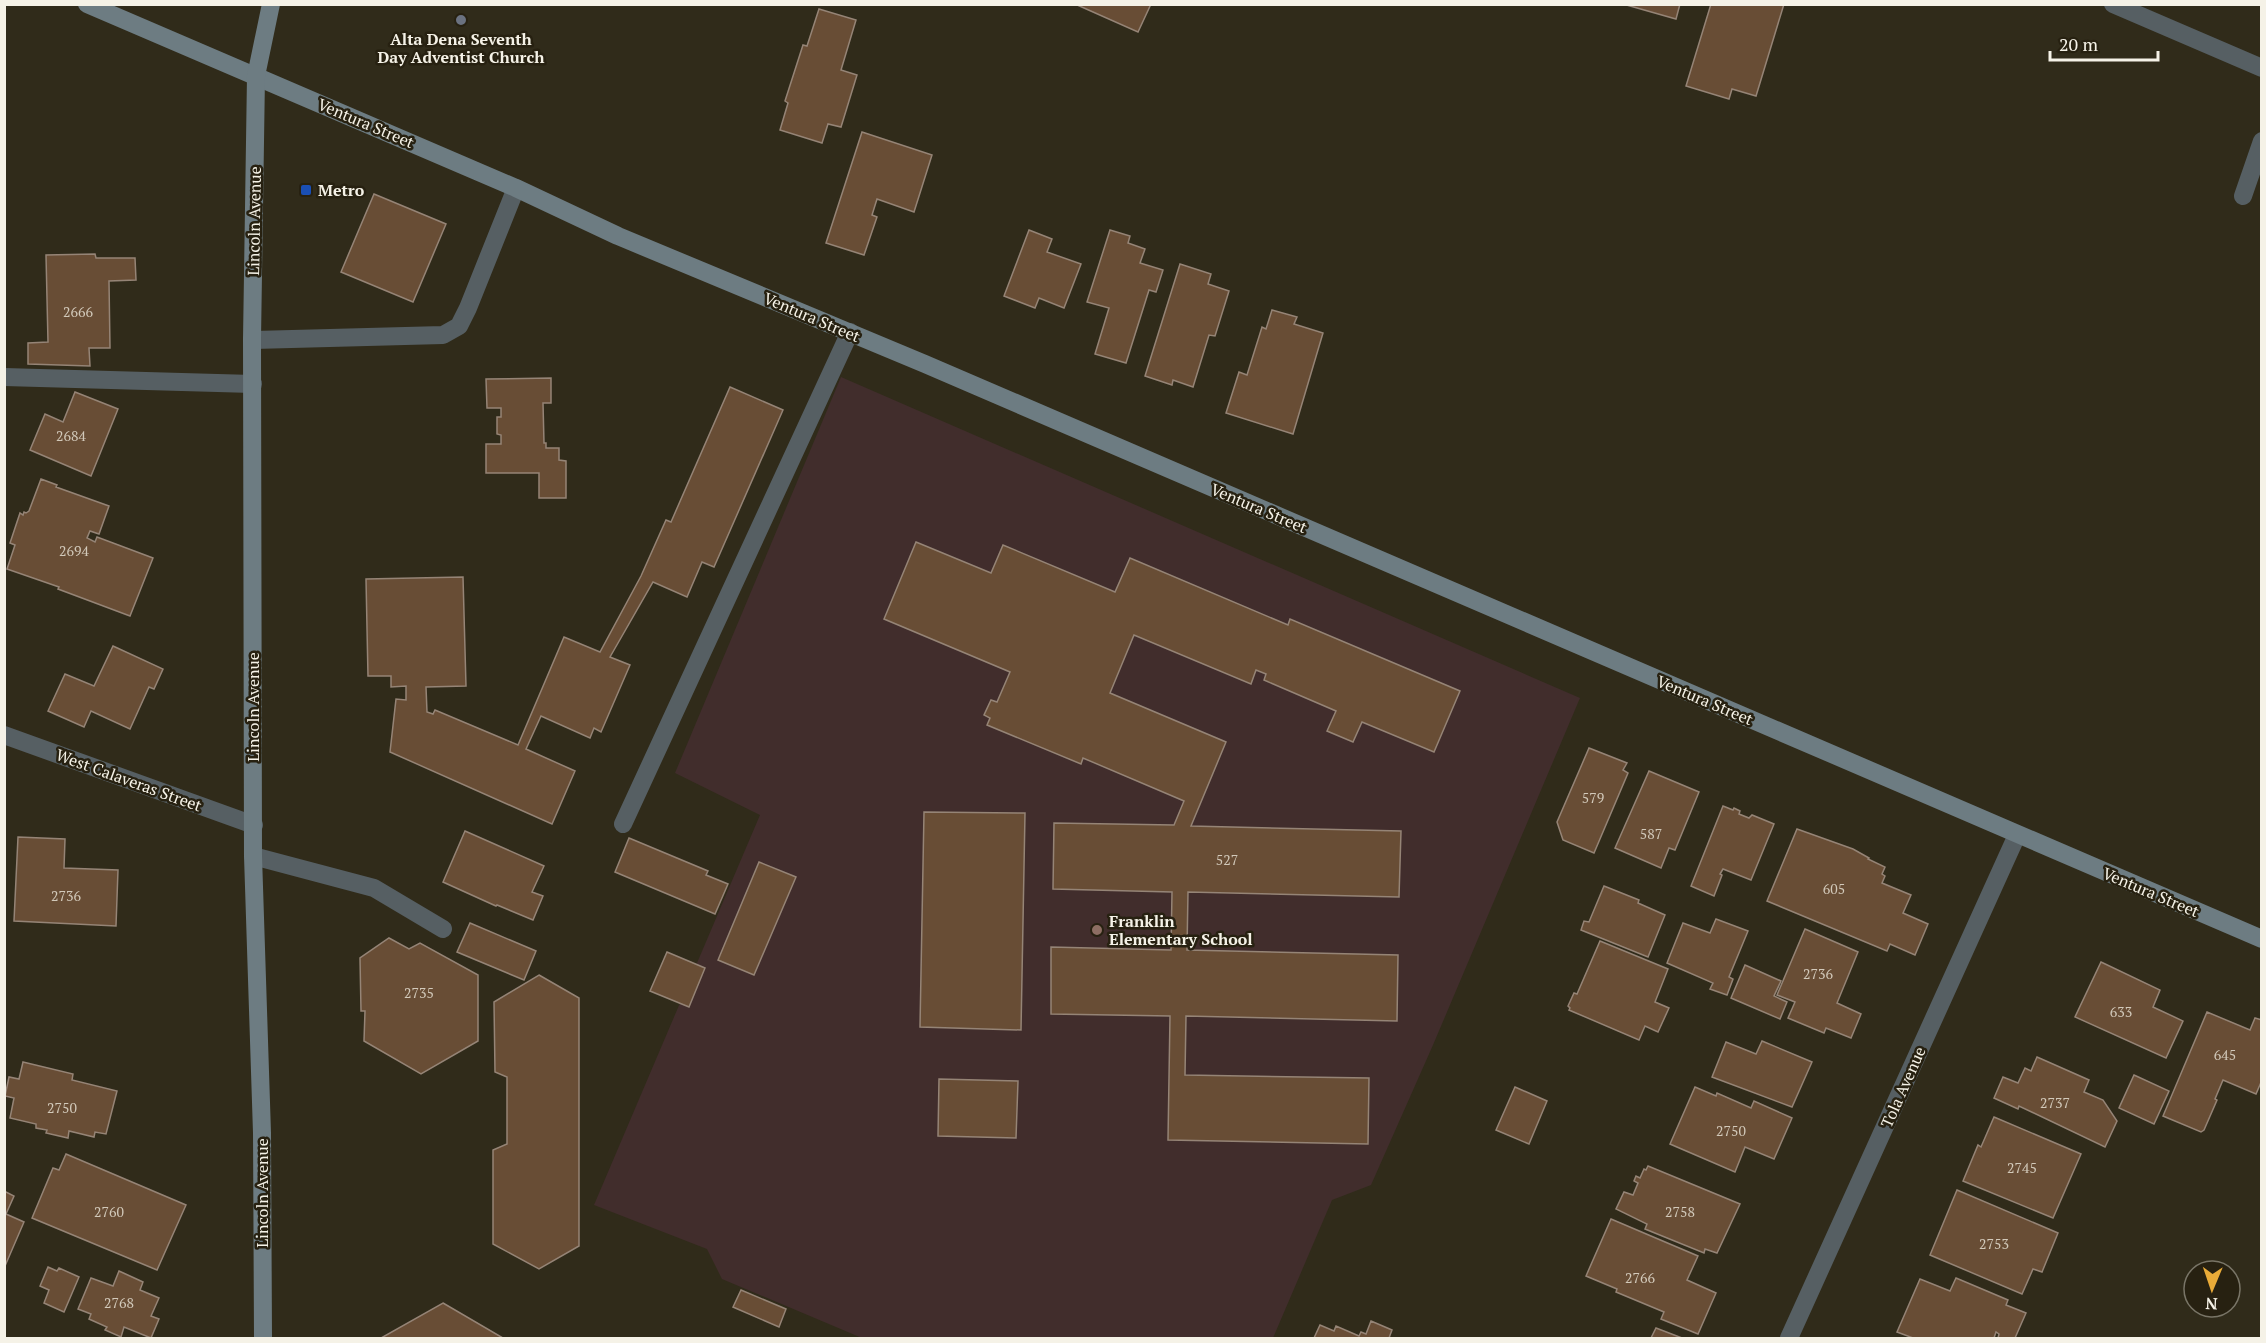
<svg xmlns="http://www.w3.org/2000/svg" width="2266" height="1343" viewBox="0 0 2266 1343" font-family="'PT Serif',serif">
<style>
.education{fill:#412d2c}
.building{fill:#684d35;stroke:#958476;stroke-width:1.5}
.lines{fill:none;stroke-linecap:round;stroke-linejoin:round}
.lane{stroke:#565f63;stroke-width:18}
.street{stroke:#565f63;stroke-width:18}
.secondary{stroke:#6d7c82;stroke-width:18}
.worship-dot{fill:#6b7280;stroke:#272111;stroke-width:2}
.transit-dot{fill:#1a4fb4;stroke:#272111;stroke-width:2}
.education-dot{fill:#8d6e63;stroke:#272111;stroke-width:2}
.labels{text-anchor:middle;stroke-width:5;stroke-linejoin:round;paint-order:stroke}
.number-label{font-size:14px;fill:#d2c9ba}
.poi-label{font-size:16px;font-weight:bold;fill:#f5f2e7;stroke:#272111;text-anchor:start}
.street-label{font-size:16px;fill:#f5f2e7;stroke:#272111}
</style>
<rect width="100%" height="100%" fill="#302b1a"/>
<!-- education -->
<polygon class="education" points="841,377 1580,698 1433,1045 1371,1185 1332,1200 1273,1338 862,1338 722,1279 707,1249 594,1205 760,815 675,773"/>
<!-- building -->
<g class="building">
<polygon points="1075,4 1151,4 1138,32"/>
<polygon points="1623,4 1680,4 1676,19"/>
<polygon points="1711,4 1784,4 1756,96 1732,89 1729,99 1686,86"/>
<polygon points="819,9 856,20 841,70 857,75 841,127 828,124 822,143 780,130 788,103 785,101 803,45 807,46"/>
<polygon points="862,132 932,155 914,212 877,199 872,215 877,217 864,255 826,243"/>
<polygon points="374,194 446,224 413,302 341,272"/>
<polygon points="1029,230 1052,239 1047,252 1081,264 1064,308 1039,298 1035,308 1004,296"/>
<polygon points="1110,230 1130,236 1128,243 1145,249 1140,263 1163,270 1156,292 1149,290 1126,363 1095,354 1109,308 1087,302"/>
<polygon points="95,254 96,258 135,258 136,280 109,281 110,348 89,348 90,366 28,364 28,343 48,342 46,255"/>
<polygon points="1180,264 1211,274 1208,284 1229,291 1215,336 1209,335 1193,387 1173,380 1172,385 1145,376"/>
<polygon points="1272,310 1297,317 1294,324 1323,333 1293,434 1226,413 1239,372 1247,375 1262,327 1266,329"/>
<polygon points="551,378 551,403 543,403 544,443 546,443 546,448 559,448 559,460 566,461 566,498 539,498 539,473 486,473 486,444 501,444 501,435 497,434 497,417 501,417 501,408 487,408 486,379"/>
<polygon points="730,387 783,410 714,567 702,562 687,597 653,582 610,657 630,665 601,732 594,728 590,738 541,716 526,749 575,771 552,824 390,752 396,699 406,700 406,686 391,687 391,676 368,676 366,579 463,577 466,686 426,687 427,712 433,714 435,710 518,745 564,637 600,652 641,576 666,520 671,522"/>
<polygon points="75,392 118,409 91,476 30,450 45,414 63,422"/>
<polygon points="41,479 57,485 56,487 109,506 99,534 90,531 87,538 95,542 97,537 153,558 130,616 58,589 59,587 7,569 15,545 10,543 20,513 23,515 24,512 26,513 29,511"/>
<polygon points="916,542 991,573 1003,545 1115,592 1130,558 1288,625 1290,619 1460,691 1434,752 1362,722 1353,742 1327,731 1336,711 1264,680 1266,674 1256,670 1251,684 1134,635 1110,693 1226,742 1191,826 1401,831 1399,897 1188,892 1187,950 1398,955 1397,1021 1186,1016 1185,1075 1369,1078 1368,1144 1168,1140 1170,1016 1051,1014 1051,947 1171,950 1172,892 1053,889 1054,823 1174,825 1184,801 1083,758 1081,764 987,725 990,718 984,715 991,700 997,702 1010,672 884,619"/>
<polygon points="113,646 163,669 154,689 149,687 130,729 91,711 84,727 48,711 65,674 94,686"/>
<polygon points="1589,748 1627,763 1623,770 1628,773 1594,853 1563,840 1557,822"/>
<polygon points="1649,771 1699,792 1675,850 1669,848 1661,868 1615,848"/>
<polygon points="1723,806 1733,810 1734,808 1740,811 1739,814 1749,818 1752,815 1774,824 1751,880 1723,869 1720,874 1722,875 1714,896 1691,886"/>
<polygon points="924,812 1025,813 1021,1030 920,1027"/>
<polygon points="1797,829 1853,849 1869,858 1868,859 1885,867 1882,874 1885,876 1882,883 1911,895 1903,913 1928,924 1915,955 1890,944 1887,951 1767,901"/>
<polygon points="465,831 544,866 532,892 543,896 533,920 497,905 496,906 443,882"/>
<polygon points="18,837 65,839 64,868 118,870 116,926 14,921"/>
<polygon points="629,838 708,871 706,875 728,884 715,914 615,872"/>
<polygon points="759,862 796,877 754,975 718,960"/>
<polygon points="1604,886 1639,900 1638,903 1665,915 1648,957 1581,930 1584,921 1589,922"/>
<polygon points="1716,919 1748,931 1729,977 1733,979 1727,995 1710,989 1713,983 1667,963 1683,923 1710,933"/>
<polygon points="470,923 536,951 524,980 457,952"/>
<polygon points="1805,929 1858,952 1837,1003 1861,1014 1851,1038 1826,1028 1824,1033 1788,1018 1795,1002 1777,995"/>
<polygon points="389,938 409,949 420,943 478,975 478,1041 421,1074 364,1041 365,1011 361,1011 360,958"/>
<polygon points="1600,941 1668,969 1655,1002 1669,1008 1658,1032 1645,1026 1639,1040 1569,1010 1570,1008 1568,1006 1574,993 1577,994"/>
<polygon points="667,952 705,968 689,1007 650,991"/>
<polygon points="2101,962 2160,990 2153,1007 2183,1021 2166,1058 2075,1017"/>
<polygon points="1745,965 1781,981 1774,996 1787,1002 1780,1019 1731,998"/>
<polygon points="539,975 579,998 579,1246 539,1269 493,1244 493,1150 507,1144 507,1077 495,1072 494,1002"/>
<polygon points="2207,1012 2250,1030 2255,1018 2262,1020 2262,1080 2256,1094 2223,1080 2215,1099 2217,1100 2204,1130 2201,1132 2163,1116"/>
<polygon points="1762,1041 1812,1062 1792,1107 1712,1077 1726,1042 1756,1054"/>
<polygon points="2037,1057 2089,1080 2084,1092 2103,1100 2117,1121 2105,1147 2019,1106 2018,1109 1994,1098 2003,1077 2018,1083 2025,1068 2031,1071"/>
<polygon points="23,1062 73,1074 72,1080 117,1091 106,1134 95,1132 94,1137 69,1131 68,1138 46,1133 47,1130 36,1128 36,1124 10,1118 14,1098 5,1096 9,1077 19,1079"/>
<polygon points="2134,1075 2169,1091 2154,1124 2119,1108"/>
<polygon points="939,1079 1018,1081 1016,1138 938,1136"/>
<polygon points="1515,1087 1547,1101 1529,1144 1496,1130"/>
<polygon points="1695,1087 1716,1096 1717,1093 1751,1108 1754,1101 1792,1118 1774,1159 1745,1147 1735,1172 1670,1144"/>
<polygon points="1994,1117 2081,1154 2053,1218 1963,1181 1978,1145 1981,1147"/>
<polygon points="66,1154 186,1205 157,1270 32,1218 53,1168 59,1170"/>
<polygon points="1648,1166 1740,1204 1717,1253 1705,1249 1704,1253 1645,1229 1647,1224 1616,1209 1624,1192 1633,1195 1638,1183 1634,1181 1636,1176 1640,1178 1644,1169 1646,1170"/>
<polygon points="1957,1190 2058,1233 2042,1272 2033,1269 2022,1294 1930,1255"/>
<polygon points="4,1191 14,1196 6,1214 24,1222 5,1266"/>
<polygon points="1611,1219 1698,1256 1687,1280 1716,1293 1698,1334 1661,1319 1664,1312 1616,1292 1617,1289 1586,1276"/>
<polygon points="48,1267 57,1271 59,1268 79,1277 64,1312 44,1303 49,1290 40,1286"/>
<polygon points="119,1271 143,1282 140,1290 159,1298 151,1316 159,1319 151,1338 124,1327 121,1337 105,1330 107,1327 89,1319 91,1314 78,1309 91,1278 113,1286"/>
<polygon points="1956,1278 2008,1300 2006,1305 2026,1313 2015,1338 1998,1338 1999,1334 1996,1332 1994,1338 1913,1338 1897,1332 1920,1279 1950,1291"/>
<polygon points="741,1290 786,1309 779,1327 733,1307"/>
<polygon points="443,1303 503,1338 381,1338"/>
<polygon points="1371,1321 1392,1330 1389,1338 1314,1338 1320,1325 1334,1331 1336,1326 1359,1336 1361,1332 1366,1334"/>
<polygon points="1656,1328 1682,1338 1651,1338"/>
</g>
<g class="lines">
<!-- lane -->
<g class="lane">
<polyline points="2243,196 2262,141"/>
<polyline points="252,340 443,335 459,326 468,308 516,188"/>
<polyline points="4,377 253,384"/>
<polyline points="623,824 850,332"/>
<polyline points="253,856 374,888 443,929"/>
</g>
<!-- street -->
<g class="street">
<polyline points="2113,4 2262,68"/>
<polyline points="4,735 254,825"/>
<polyline points="1789,1338 2017,835"/>
</g>
<!-- secondary -->
<g class="secondary">
<polyline points="87,4 516,188 618,236 925,364 2262,939"/>
<polyline points="263,1338 262,1133 253,856 252,340 256,76 271,4"/>
</g>
</g>
<!-- markers -->
<circle class="worship-dot" cx="461" cy="20" r="6"/>
<rect class="transit-dot" x="300" y="184" width="12" height="12" rx="3"/>
<circle class="education-dot" cx="1097" cy="930" r="6"/>
<g class="labels">
<!-- number labels -->
<g class="number-label">
<text x="78" y="317">2666</text>
<text x="71" y="441">2684</text>
<text x="74" y="556">2694</text>
<text x="1593" y="803">579</text>
<text x="1651" y="839">587</text>
<text x="1227" y="865">527</text>
<text x="1834" y="894">605</text>
<text x="66" y="901">2736</text>
<text x="1818" y="979">2736</text>
<text x="419" y="998">2735</text>
<text x="2121" y="1017">633</text>
<text x="2225" y="1060">645</text>
<text x="2055" y="1108">2737</text>
<text x="62" y="1113">2750</text>
<text x="1731" y="1136">2750</text>
<text x="2022" y="1173">2745</text>
<text x="109" y="1217">2760</text>
<text x="1680" y="1217">2758</text>
<text x="1994" y="1249">2753</text>
<text x="1640" y="1283">2766</text>
<text x="119" y="1308">2768</text>
</g>
<!-- poi labels -->
<g class="poi-label">
<text x="461" y="45" text-anchor="middle">Alta Dena Seventh<tspan x="461" dy="18">Day Adventist Church</tspan></text>
<text x="318" y="196">Metro</text>
<text x="1109" y="927">Franklin<tspan x="1109" dy="18">Elementary School</tspan></text>
</g>
<!-- street labels -->
<g class="street-label">
<text transform="translate(366 123) rotate(23)" y="6">Ventura Street</text>
<text transform="translate(254 221) rotate(-89)" y="6">Lincoln Avenue</text>
<text transform="translate(812 317) rotate(23)" y="6">Ventura Street</text>
<text transform="translate(1259 508) rotate(23)" y="6">Ventura Street</text>
<text transform="translate(1705 700) rotate(23)" y="6">Ventura Street</text>
<text transform="translate(253 707) rotate(-90)" y="6">Lincoln Avenue</text>
<text transform="translate(129 780) rotate(20)" y="6">West Calaveras Street</text>
<text transform="translate(2151 892) rotate(23)" y="6">Ventura Street</text>
<text transform="translate(1903 1087) rotate(-66)" y="6">Tola Avenue</text>
<text transform="translate(262 1193) rotate(-90)" y="6">Lincoln Avenue</text>
</g>
</g>
<!-- border -->
<rect width="2266" height="1343" fill="none" stroke="#f5f2e7" stroke-width="12"/>
<!-- north arrow -->
<g transform="translate(2212 1289) rotate(182)"><circle r="28" fill="#272111" stroke="#797567" stroke-width="1.5"/>
<path d="M0-4.5L10 22L0 15L-10 22Z" fill="#e9ab38"/>
<text y="-9" font-size="16" font-weight="bold" text-anchor="middle" fill="#f5f2e7">N</text>
</g>
<!-- scale -->
<path d="M2050 51v9h108v-9" fill="none" stroke="#f5f2e7" stroke-width="3"/>
<text x="2059" y="51" font-size="18" fill="#f5f2e7" stroke="#272111" stroke-width="4.5" paint-order="stroke">20 m</text>
</svg>
